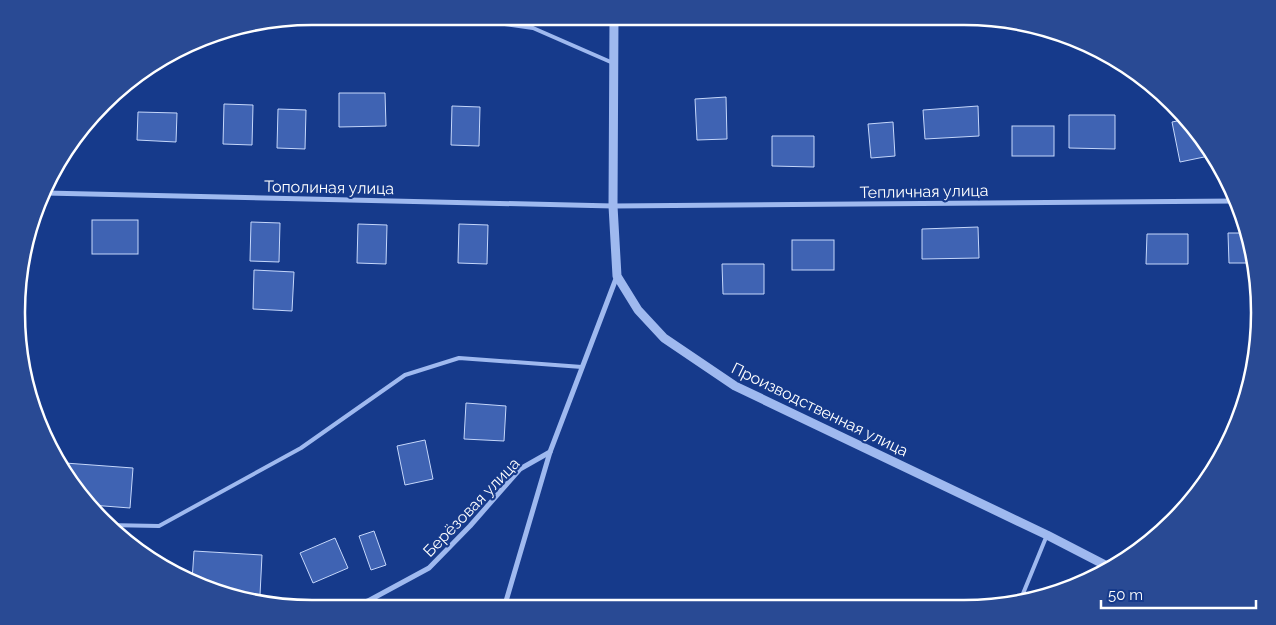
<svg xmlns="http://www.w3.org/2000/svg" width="1276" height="625" viewBox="0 0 1276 625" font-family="Raleway,sans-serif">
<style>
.building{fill:#3f63b3;stroke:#c5d7fb}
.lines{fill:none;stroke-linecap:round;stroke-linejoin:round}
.service{stroke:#9fb9ef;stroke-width:4}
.minor{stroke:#9fb9ef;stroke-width:5}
.tertiary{stroke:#9fb9ef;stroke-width:9}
.labels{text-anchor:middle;stroke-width:4.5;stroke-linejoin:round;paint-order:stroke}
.street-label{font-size:16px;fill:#fff;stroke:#163a8b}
.rim{fill:none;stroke:#fff;stroke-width:2.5}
</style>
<rect width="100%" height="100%" fill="#163a8b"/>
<!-- building -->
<g class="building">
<polygon points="339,93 385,93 386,126 339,127"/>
<polygon points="726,97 727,139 697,140 695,99"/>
<polygon points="224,104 253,105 252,145 223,144"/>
<polygon points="452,106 480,107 479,146 451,145"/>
<polygon points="978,106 979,136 925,139 923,110"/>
<polygon points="278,109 306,110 305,149 277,148"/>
<polygon points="138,112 177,113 176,142 137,140"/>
<polygon points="1069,115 1115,115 1115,149 1069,148"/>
<polygon points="1187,119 1209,156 1180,162 1172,122"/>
<polygon points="893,122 895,156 871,158 868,124"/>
<rect x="1012" y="126" width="42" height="30"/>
<polygon points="772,136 814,136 814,167 772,166"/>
<rect x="92" y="220" width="46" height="34"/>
<polygon points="251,222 280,223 279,262 250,261"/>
<polygon points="358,224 387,225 386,264 357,263"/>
<polygon points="459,224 488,225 487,264 458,263"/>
<polygon points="978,227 979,258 922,259 922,229"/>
<polygon points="1228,233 1246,233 1250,263 1229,263"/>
<polygon points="1147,234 1188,234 1188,264 1146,264"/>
<rect x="792" y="240" width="42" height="30"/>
<polygon points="722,264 764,264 764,294 723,294"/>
<polygon points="254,270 294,272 292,311 253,309"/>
<polygon points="466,403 506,406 504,441 464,439"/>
<polygon points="425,440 433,479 405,485 397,446"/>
<polygon points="65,463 133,468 130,508 91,505 64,468"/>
<polygon points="374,531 386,565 371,570 359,536"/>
<polygon points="335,538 348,568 313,583 300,553"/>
<polygon points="194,551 262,555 260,595 240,594 192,581"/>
</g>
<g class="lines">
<!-- service -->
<g class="service">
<polyline points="315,16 476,20 533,28 613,63"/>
<polyline points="107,525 159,526 301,448 405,375 459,358 582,367"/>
<polyline points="1020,601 1047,535"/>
</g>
<!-- minor -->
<g class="minor">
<polyline points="45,193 613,206 1235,201"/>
<polyline points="345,608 368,601 429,568 470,526 520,469 550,452"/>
<polyline points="504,608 550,452 617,276"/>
</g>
<!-- tertiary -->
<polyline class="tertiary" points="614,17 613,206 617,276 638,310 664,338 735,386 1047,535 1109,567"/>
</g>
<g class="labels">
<!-- street labels -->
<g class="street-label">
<text transform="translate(329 187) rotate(1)" y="6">Тополиная улица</text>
<text transform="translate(924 191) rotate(-1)" y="6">Тепличная улица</text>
<text transform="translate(820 409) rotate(26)" y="6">Производственная улица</text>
<text transform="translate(471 507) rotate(-46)" y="6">Берёзовая улица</text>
</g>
</g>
<!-- crop -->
<path d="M0 0H1276V625H0ZM312 25H964A287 287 0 0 1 1251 312V313A287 287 0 0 1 964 600H312A287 287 0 0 1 25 313V312A287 287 0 0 1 312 25Z" fill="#294a94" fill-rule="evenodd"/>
<path class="rim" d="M312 25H964A287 287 0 0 1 1251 312V313A287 287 0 0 1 964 600H312A287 287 0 0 1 25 313V312A287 287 0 0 1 312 25Z"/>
<!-- scale -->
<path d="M1101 600v8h155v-8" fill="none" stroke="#ffffff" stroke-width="2.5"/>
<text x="1108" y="600" font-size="15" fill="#ffffff" stroke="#163a8b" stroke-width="4" paint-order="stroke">50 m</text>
</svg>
